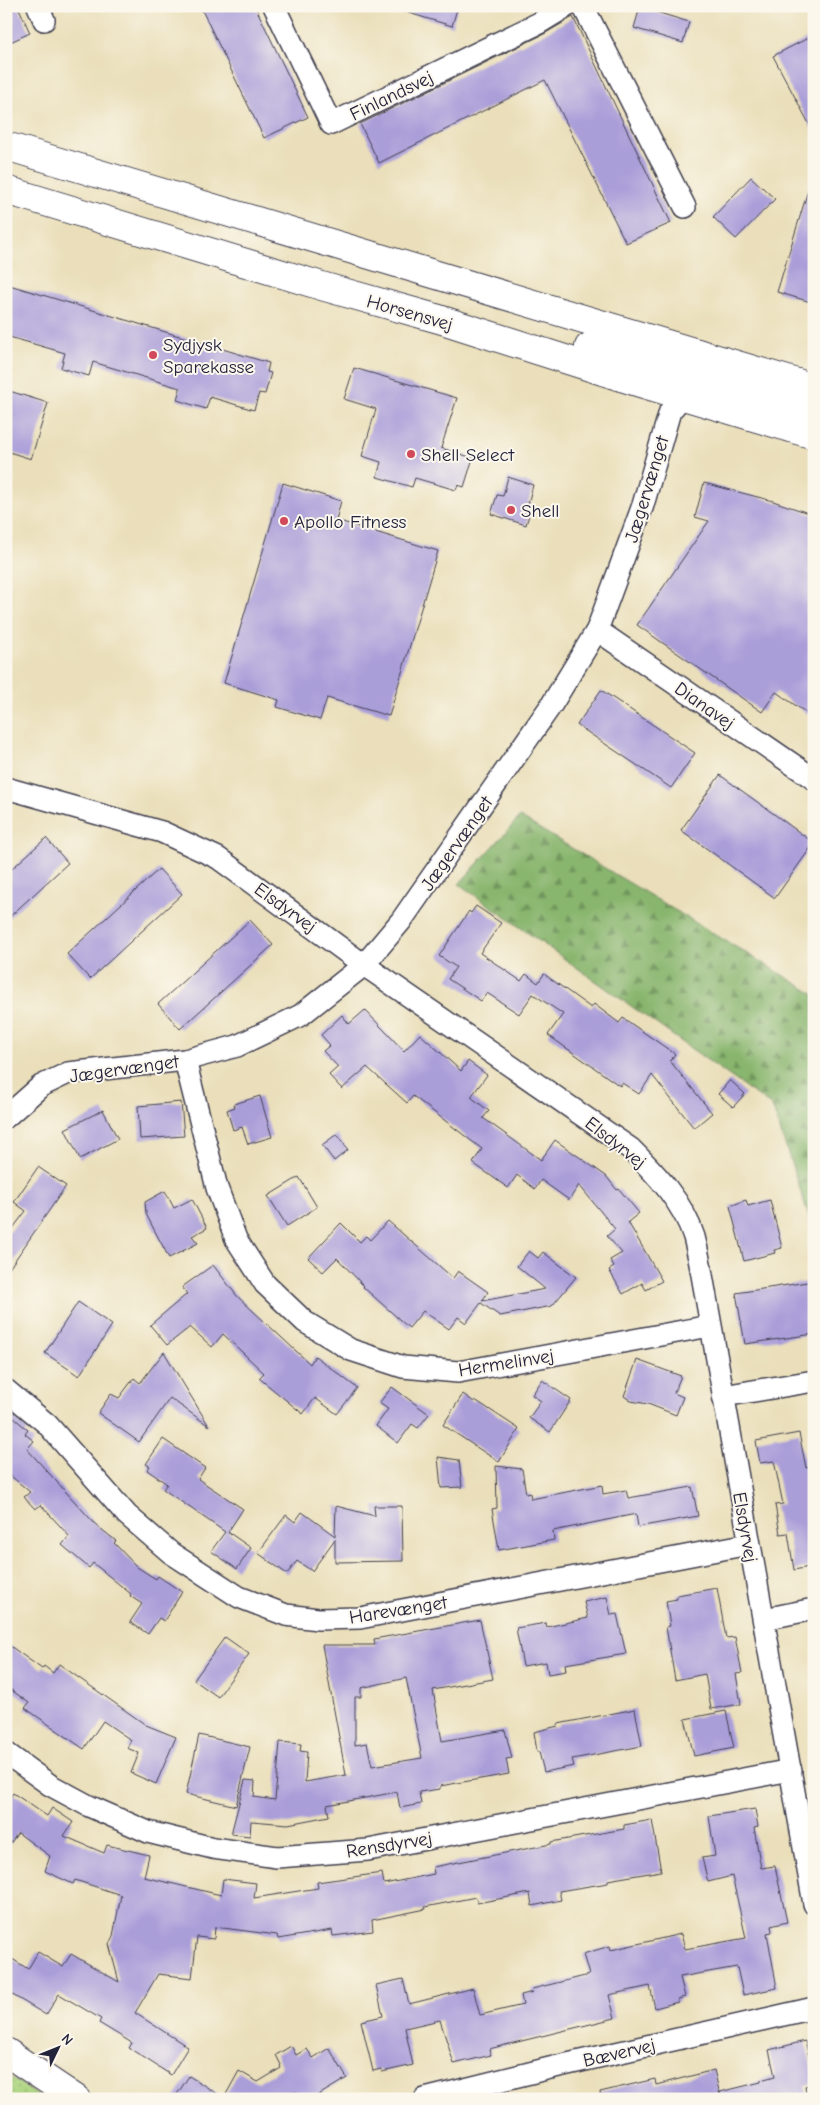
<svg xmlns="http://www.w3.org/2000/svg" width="820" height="2105" viewBox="0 0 820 2105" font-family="'Comic Neue',sans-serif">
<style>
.forest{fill:url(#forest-firs);stroke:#566c54}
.garden{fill:url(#garden-dots);stroke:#677b5d}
.building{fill:#aa9ed9;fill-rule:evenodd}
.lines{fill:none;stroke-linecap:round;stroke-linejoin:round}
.street-casing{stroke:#403e4e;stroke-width:24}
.secondary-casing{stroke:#403e4e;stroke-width:30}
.street{stroke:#fff;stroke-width:21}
.secondary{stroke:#fff;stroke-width:28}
.poi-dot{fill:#d1495b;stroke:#fbf7ec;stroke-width:2}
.labels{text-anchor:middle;stroke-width:4;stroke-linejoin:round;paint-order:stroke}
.street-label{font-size:19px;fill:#22223b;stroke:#fbf7ec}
.poi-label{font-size:19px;fill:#22223b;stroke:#fbf7ec;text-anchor:start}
</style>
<defs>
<pattern id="forest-firs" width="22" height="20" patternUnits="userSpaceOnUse" patternTransform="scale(1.25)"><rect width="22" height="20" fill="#89b66e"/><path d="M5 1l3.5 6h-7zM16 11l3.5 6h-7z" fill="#70945c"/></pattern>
<pattern id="garden-dots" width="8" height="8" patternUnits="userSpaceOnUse" patternTransform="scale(1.25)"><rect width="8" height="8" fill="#acd47f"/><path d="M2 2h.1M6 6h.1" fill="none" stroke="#94b66f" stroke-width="1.8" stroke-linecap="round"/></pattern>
</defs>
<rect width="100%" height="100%" fill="#fbf7ec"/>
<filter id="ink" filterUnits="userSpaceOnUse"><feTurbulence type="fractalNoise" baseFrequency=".02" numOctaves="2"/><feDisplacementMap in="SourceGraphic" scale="10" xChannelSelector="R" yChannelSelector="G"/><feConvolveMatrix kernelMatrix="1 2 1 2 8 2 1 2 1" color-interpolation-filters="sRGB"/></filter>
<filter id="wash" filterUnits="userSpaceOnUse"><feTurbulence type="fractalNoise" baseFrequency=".0096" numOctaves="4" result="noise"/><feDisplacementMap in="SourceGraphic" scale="20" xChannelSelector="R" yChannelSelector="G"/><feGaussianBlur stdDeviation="1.12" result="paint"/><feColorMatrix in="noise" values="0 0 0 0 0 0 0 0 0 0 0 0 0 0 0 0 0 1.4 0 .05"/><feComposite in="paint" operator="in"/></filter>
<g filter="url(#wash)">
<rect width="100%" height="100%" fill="#eadfba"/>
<!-- forest -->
<polygon class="forest" points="520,817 814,994 814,1231 772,1106 459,884"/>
<!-- garden -->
<polygon class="garden" points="6,2073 42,2099 6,2099"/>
<g id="blocks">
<!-- building -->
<g class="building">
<polygon points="6,6 18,6 30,33 6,44"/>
<polygon points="200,6 255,6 308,117 264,138"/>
<polygon points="403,6 458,6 452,26 402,11"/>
<polygon points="640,7 689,22 683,43 634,28"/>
<polygon points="573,17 671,223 626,243 545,80 379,163 360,124 544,34"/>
<polygon points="814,35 814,133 773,56"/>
<polygon points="751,177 775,199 736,239 713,217"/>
<polygon points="809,187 814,187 814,303 777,292"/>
<polygon points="6,284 269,363 267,372 271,373 265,394 259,393 254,410 210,397 206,409 177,400 180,388 93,362 89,376 61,368 65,353 6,336"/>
<polygon points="354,368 457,398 441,448 473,458 464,487 458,485 456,490 415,478 412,487 377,477 381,462 362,456 376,409 344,399"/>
<polygon points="6,390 48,403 31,459 6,451"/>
<polygon points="508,477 533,485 528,504 532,505 526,525 491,514 497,495 503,496"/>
<polygon points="283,483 341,501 336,520 438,551 389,716 327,698 320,720 277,707 279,700 224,683"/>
<polygon points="704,483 773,501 814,515 814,718 776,692 762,712 637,625 709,521 695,517"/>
<polygon points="601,690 695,753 671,788 577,725"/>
<polygon points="720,775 814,843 775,898 681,830"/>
<polygon points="46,838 68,863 6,920 6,874"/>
<polygon points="159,869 182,894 90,979 67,954"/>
<polygon points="476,906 501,923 480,953 521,981 526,974 538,983 544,974 591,1008 594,1004 619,1023 623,1018 675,1054 670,1061 712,1113 694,1128 652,1075 639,1094 622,1083 620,1086 548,1035 563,1014 533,994 519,1014 487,993 481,1001 448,979 456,967 439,956 469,911 471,913"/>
<polygon points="250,920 273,945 180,1029 158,1004"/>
<polygon points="365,1010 404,1051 420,1034 461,1071 468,1061 487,1075 471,1097 489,1111 483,1118 541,1160 555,1140 606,1176 617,1190 619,1189 639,1213 628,1222 662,1281 646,1290 642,1283 623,1294 609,1270 614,1267 610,1260 622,1253 607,1236 615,1229 579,1185 569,1200 541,1180 535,1189 517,1175 508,1188 473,1163 482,1149 413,1096 407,1103 367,1067 342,1089 329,1075 338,1067 323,1051 330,1045 321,1035 342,1015 349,1024"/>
<polygon points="730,1080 745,1094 733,1107 718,1094"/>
<polygon points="260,1096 272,1137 248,1144 242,1127 233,1130 227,1110 235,1107 234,1104"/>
<polygon points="181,1102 184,1136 140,1139 138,1106"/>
<polygon points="103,1110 118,1139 80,1159 65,1129"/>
<polygon points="337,1134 348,1150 334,1161 322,1145"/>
<polygon points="38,1167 66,1186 6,1273 6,1229 10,1232 26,1211 14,1202"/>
<polygon points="299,1177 317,1207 287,1226 268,1196"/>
<polygon points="165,1191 174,1208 192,1199 207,1228 192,1236 198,1243 169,1258 146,1214 145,1202"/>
<polygon points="746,1200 748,1206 770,1200 782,1248 774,1250 775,1253 744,1261 730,1206"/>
<polygon points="388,1221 453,1278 458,1271 488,1292 482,1301 545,1289 517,1266 529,1251 538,1258 543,1252 576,1277 552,1306 500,1316 481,1303 466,1323 458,1317 449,1329 423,1311 409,1328 363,1287 364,1286 337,1258 323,1272 308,1258 341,1223 360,1242 366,1236 370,1240"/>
<polygon points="213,1265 237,1296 310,1364 315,1356 357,1388 337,1414 315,1398 303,1414 259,1378 264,1373 223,1334 212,1347 190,1327 167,1345 150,1325 187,1294 182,1287"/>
<polygon points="814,1281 814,1334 745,1344 736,1293"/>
<polygon points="78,1302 112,1325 79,1376 45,1353"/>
<polygon points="164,1352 209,1426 170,1398 139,1442 98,1413 111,1394 119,1398 134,1378 140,1383"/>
<polygon points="637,1360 681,1376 674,1393 683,1397 676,1415 648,1404 631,1401 624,1396"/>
<polygon points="542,1380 571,1400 550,1432 529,1418 541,1401 532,1395"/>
<polygon points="392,1387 429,1414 418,1428 412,1424 398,1443 376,1426 388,1409 379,1403"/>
<polygon points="463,1394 474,1402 475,1400 519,1429 499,1462 443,1425"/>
<polygon points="6,1411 28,1430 25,1434 34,1441 27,1449 95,1524 116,1541 114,1543 137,1567 156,1579 158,1576 182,1592 164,1621 159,1618 148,1634 130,1622 142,1604 130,1596 131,1594 93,1563 89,1568 62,1545 69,1536 41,1505 35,1509 24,1497 30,1492 6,1472"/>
<polygon points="799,1433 806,1468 814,1466 814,1566 794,1570 788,1533 780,1534 775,1505 783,1504 774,1461 760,1463 756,1441"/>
<polygon points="163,1439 205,1468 198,1479 243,1509 228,1532 251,1548 237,1569 211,1551 225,1532 163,1489 167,1484 147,1470 150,1466 146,1464"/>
<polygon points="438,1457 459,1460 462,1487 441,1488"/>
<polygon points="496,1466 522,1469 526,1494 530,1493 531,1499 602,1485 603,1494 626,1490 628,1498 692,1487 698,1516 638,1527 636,1514 553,1531 554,1540 499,1550 492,1509 497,1508"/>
<polygon points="336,1506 375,1516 374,1506 402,1506 403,1561 335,1562 335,1539 312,1571 297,1561 287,1574 258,1553 286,1515 295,1522 302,1512 335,1536"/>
<polygon points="717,1588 726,1638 735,1637 742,1673 736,1674 741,1704 711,1709 705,1674 675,1680 666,1627 670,1626 666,1601 677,1599 677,1595"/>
<polygon points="607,1597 611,1615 617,1614 626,1654 565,1664 566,1671 548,1674 546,1662 523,1666 516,1628 546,1623 547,1627 588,1618 584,1602"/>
<path d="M480,1620L493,1679L433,1690L442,1741L505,1730L512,1758L506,1759L509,1774L440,1786V1789L419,1792L421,1804L400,1808L397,1792L327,1805L329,1816L288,1824L251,1821L250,1836L231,1834L245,1780L255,1781L254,1797L275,1800L280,1742L301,1744L300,1751L307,1752L305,1782L346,1775L322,1645H375L374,1639ZM406,1678L422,1758L372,1766L367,1743L355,1745V1697H361V1688Z"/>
<polygon points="225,1637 249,1654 218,1697 194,1680"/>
<polygon points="6,1643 42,1669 44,1666 53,1673 59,1664 146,1725 176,1737 156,1784 131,1773 139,1753 127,1748 131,1740 103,1721 84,1749 25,1708 29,1703 6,1686"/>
<polygon points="635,1709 642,1746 572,1759 574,1766 544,1772 539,1752 537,1752 534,1732 558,1726 558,1724"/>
<polygon points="726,1711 734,1748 694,1756 685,1719"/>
<polygon points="199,1735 250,1747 236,1806 186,1794"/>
<polygon points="13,1793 47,1816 52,1808 73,1822 64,1836 104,1853 107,1845 149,1855 144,1877 221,1895 223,1879 256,1883 254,1898 318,1888 317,1882 382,1873 384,1884 434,1874 433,1867 551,1844 551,1842 624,1829 624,1825 652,1820 661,1871 608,1880 608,1883 559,1891 561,1900 532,1906 530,1893 477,1903 476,1897 425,1907 426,1909 372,1920 373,1931 333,1936 332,1930 278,1939 277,1935 215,1927 214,1939 197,1937 192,1978 158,1974 135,2013 188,2047 171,2075 129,2048 132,2043 99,2023 101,2019 59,1994 46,2015 6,1991 6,1955 28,1969 38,1952 63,1967 71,1954 119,1982 109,1944 113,1936 121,1895 75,1880 73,1884 45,1871 50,1856 18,1833 6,1849 6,1803"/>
<polygon points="755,1809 758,1827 754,1828 761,1868 775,1866 787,1922 771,1926 772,1932 767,1933 777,1988 743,1995 737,1967 680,1977 685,1997 678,1999 678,2002 655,2008 650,1986 609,1995 615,2018 489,2049 491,2055 454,2064 440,2020 405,2028 413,2065 382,2072 381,2069 373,2071 361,2021 383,2016 376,1985 403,1979 409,2004 473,1988 480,2015 523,2005 521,1995 533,1992 532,1989 589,1975 583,1954 610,1946 611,1950 681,1934 685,1949 746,1938 732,1876 708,1882 702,1858 715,1856 709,1816"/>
<polygon points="805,2041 814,2077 814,2084 805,2086 807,2095 795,2099 721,2099 720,2092 761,2082 761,2080 775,2076 769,2050"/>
<polygon points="291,2046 296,2055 307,2049 313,2058 329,2048 347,2078 312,2099 300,2099 296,2092 286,2098 288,2099 174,2099 189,2076 224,2098 239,2071 258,2082 281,2068 280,2066 281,2065 276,2055"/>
<polygon points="714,2070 721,2099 601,2099 600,2092 655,2079 656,2085"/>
</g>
</g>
</g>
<g filter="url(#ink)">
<use href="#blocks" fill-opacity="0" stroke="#403e4e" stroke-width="1"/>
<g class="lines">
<!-- street casing -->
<g class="street-casing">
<g id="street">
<polyline points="38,6 44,20"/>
<polyline points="274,6 331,124 539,23 567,6"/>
<polyline points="583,6 685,207"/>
<polyline points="597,630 814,779"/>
<path d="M6,788L162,832L218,858L364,965L631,1149C656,1174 683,1202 694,1237C697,1249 700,1262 702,1275L814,1904"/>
<polyline points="185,1060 217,1188 236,1239 265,1284 305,1322 351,1350 403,1367 458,1372 710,1326"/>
<polyline points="6,1117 41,1086 68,1073 185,1060 237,1046 301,1015 364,965 401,921 552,704 597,630 643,505 670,411 684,395 688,384"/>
<polyline points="6,1390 47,1424 127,1515 171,1553 239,1597 286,1615 318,1619 360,1618 749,1544"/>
<polyline points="723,1396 814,1381"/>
<polyline points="764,1619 814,1609"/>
<polyline points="6,1753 50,1785 89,1806 148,1832 213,1848 277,1857 368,1850 791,1770"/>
<polyline points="425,2099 550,2068 814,2008"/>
</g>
</g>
<!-- secondary casing -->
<g class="secondary-casing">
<g id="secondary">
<polyline points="6,146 814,388"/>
<polyline points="6,190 325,287 439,319 640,383 814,435"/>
<polyline points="589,347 673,372 698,353"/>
<polyline points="684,395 711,377 814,408"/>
<polyline points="6,2052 76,2099"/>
</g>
</g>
<!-- street -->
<use href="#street" class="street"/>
<!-- secondary -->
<use href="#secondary" class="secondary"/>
</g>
</g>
<!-- markers -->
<g class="poi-dot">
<circle cx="153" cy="355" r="5"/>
<circle cx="411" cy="454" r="5"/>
<circle cx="511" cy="510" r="5"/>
<circle cx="284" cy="521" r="5"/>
</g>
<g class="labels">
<!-- street labels -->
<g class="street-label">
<text transform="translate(391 95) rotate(-26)" y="7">Finlandsvej</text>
<text transform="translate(410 312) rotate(16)" y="7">Horsensvej</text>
<text transform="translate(646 489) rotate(-73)" y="7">Jægervænget</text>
<text transform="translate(705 705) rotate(35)" y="7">Dianavej</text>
<text transform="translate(456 843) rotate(-55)" y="7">Jægervænget</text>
<text transform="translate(286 907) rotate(36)" y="7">Elsdyrvej</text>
<text transform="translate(124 1068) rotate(-8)" y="7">Jægervænget</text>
<text transform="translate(616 1142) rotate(38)" y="7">Elsdyrvej</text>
<text transform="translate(506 1362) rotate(-9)" y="7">Hermelinvej</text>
<text transform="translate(746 1527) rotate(80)" y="7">Elsdyrvej</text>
<text transform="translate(398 1609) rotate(-9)" y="7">Harevænget</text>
<text transform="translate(389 1844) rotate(-9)" y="7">Rensdyrvej</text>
<text transform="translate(619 2052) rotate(-13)" y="7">Bævervej</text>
</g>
<!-- poi labels -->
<g class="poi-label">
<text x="163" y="351">Sydjysk<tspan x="163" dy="22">Sparekasse</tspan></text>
<text x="421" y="461">Shell Select</text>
<text x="521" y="517">Shell</text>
<text x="294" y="528">Apollo Fitness</text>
</g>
</g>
<!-- margin -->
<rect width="820" height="2105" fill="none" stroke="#fbf7ec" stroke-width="25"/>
<!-- north arrow -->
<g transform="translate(58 2048) rotate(47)" stroke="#fbf7ec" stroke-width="4" paint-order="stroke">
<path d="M0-4L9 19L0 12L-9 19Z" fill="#22223b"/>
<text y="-8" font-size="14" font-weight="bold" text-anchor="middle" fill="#22223b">N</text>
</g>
</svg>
